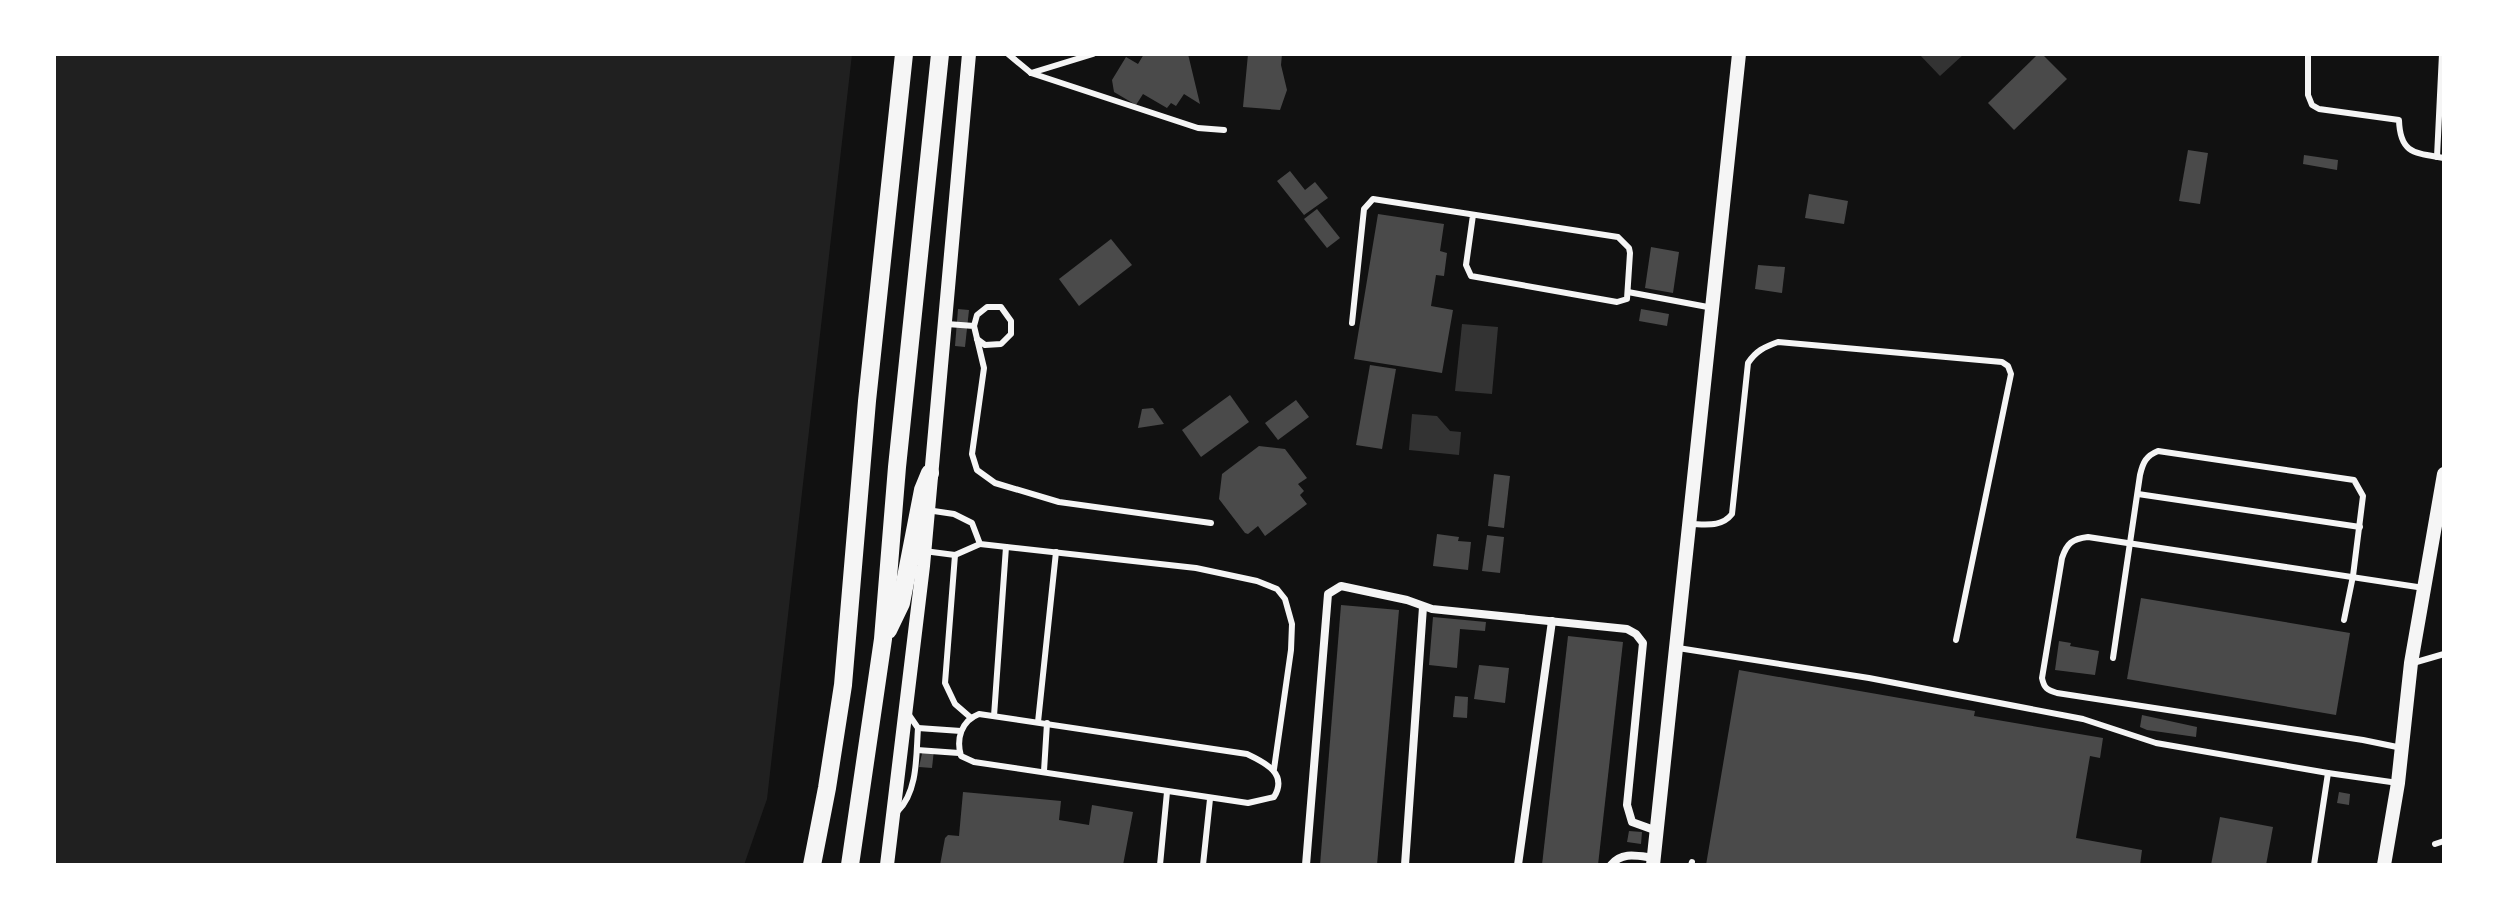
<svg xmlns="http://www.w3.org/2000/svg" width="2498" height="919" viewBox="0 0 2498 919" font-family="Rubik,sans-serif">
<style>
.green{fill:#202020}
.water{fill:#333}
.building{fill:#4a4a4a}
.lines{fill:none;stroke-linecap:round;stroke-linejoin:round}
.service{stroke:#f5f5f5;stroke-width:6}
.minor{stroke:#f5f5f5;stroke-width:8}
.tertiary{stroke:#f5f5f5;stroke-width:14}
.trunk{stroke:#f5f5f5;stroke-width:18}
</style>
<rect width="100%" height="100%" fill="#111"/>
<!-- green -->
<polygon class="green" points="54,54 852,54 767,799 744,865 54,865"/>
<!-- water -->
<g class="water">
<polygon points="1919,54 1964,54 1940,76"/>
<polygon points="1462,324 1498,327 1492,394 1455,391"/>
<polygon points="1412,414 1437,416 1450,431 1461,432 1459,455 1409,450"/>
</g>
<!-- building -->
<g class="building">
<polygon points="1144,54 1188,54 1200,104 1184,94 1176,106 1171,103 1167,108 1143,94 1136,105 1114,92 1112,80 1126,57 1138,64"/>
<polygon points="1248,54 1282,54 1281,65 1287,90 1280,110 1243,107"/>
<polygon points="2038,54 2042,54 2067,79 2014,130 1988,103"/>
<polygon points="2188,150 2208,153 2200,204 2179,201"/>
<polygon points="2304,155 2338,160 2337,170 2303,164"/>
<polygon points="1290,171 1305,190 1315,182 1328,198 1304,215 1277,181"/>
<polygon points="1809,194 1848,201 1844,224 1805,218"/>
<polygon points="1317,209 1340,238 1327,248 1304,219"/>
<polygon points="1378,214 1444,224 1440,251 1447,253 1444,276 1436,275 1431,306 1453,310 1442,373 1354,359"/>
<polygon points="1111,239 1132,265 1079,306 1059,279"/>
<polygon points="1651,247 1679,252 1673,293 1645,288"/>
<polygon points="1758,265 1785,267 1782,293 1755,289"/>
<polygon points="958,309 969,310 965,347 955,346"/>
<polygon points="1641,309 1669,314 1667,326 1639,321"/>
<polygon points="1370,365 1396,369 1382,449 1356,445"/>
<polygon points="1230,395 1249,422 1201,457 1182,430"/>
<polygon points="1296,400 1309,417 1278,440 1265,423"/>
<polygon points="1153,408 1164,424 1138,428 1142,409"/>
<polygon points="1259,446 1285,449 1307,478 1298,484 1304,491 1300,495 1307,504 1265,536 1258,526 1248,534 1245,533 1219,499 1222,474"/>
<polygon points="1494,474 1510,476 1504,528 1488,526"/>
<polygon points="1437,534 1459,537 1458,541 1471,542 1468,570 1433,566"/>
<polygon points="1487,535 1504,537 1500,573 1482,571"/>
<polygon points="2141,598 2350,633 2336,715 2127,679"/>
<polygon points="1341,605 1399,610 1377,865 1320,865"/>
<polygon points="1433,617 1486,622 1485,631 1460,629 1457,668 1429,665"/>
<polygon points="1568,636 1623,642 1598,865 1542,865"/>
<polygon points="2059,641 2071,643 2070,646 2099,651 2095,675 2055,670"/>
<polygon points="1479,665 1509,668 1505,703 1474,699"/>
<polygon points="1739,670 1957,708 1975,711 1974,716 2103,738 2100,758 2090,756 2076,838 2142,850 2140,865 1706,865"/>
<polygon points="1455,696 1468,697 1467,718 1453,717"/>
<polygon points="2142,715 2197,727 2196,737 2147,730 2140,727"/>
<polygon points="923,749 934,750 932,768 919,767"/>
<polygon points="963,792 1061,801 1059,820 1089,825 1092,805 1133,812 1123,865 940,865 945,838 948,835 959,836"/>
<polygon points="2339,792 2350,794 2349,805 2337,803"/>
<polygon points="2220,817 2273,827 2266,865 2211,865"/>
<polygon points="1629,831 1642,832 1641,844 1627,842"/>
</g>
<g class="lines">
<!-- service -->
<g class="service">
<polyline points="1008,54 1031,73 1198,128 1224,130"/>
<path d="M2308,54V95L2312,105L2319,109L2399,120C2400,154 2415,153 2444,158"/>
<polyline points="1031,73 1093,54"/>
<polyline points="2437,157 2442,54"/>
<polyline points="1628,292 1713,308"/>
<polyline points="1352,323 1364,209 1373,199 1618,237 1629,248 1630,253 1627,299 1617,302 1471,276 1466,265 1473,215"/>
<polyline points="947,324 974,326 984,368 972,454 977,470 995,483 1059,502 1211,523"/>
<polyline points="974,326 977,315 987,307 1001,307 1011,321 1011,334 1001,344 985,345 977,339"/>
<polyline points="2138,494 2360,527"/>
<polyline points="927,510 954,514 972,523 980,544 1196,568 1257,581 1277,589 1285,599 1292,624 1291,650 1274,769"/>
<path d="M1688,524C1705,524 1721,528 1732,514L1748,363C1756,351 1764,347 1778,342L2002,362L2008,366L2011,374L1956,640"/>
<polyline points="924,551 955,555 980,544"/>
<polyline points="955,555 945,683 955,704 970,717"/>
<polyline points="1678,648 1869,678 2083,719 2156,743 2328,773 2314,865"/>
<path d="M2113,658L2140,475C2143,462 2146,456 2158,451L2354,480L2363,496L2353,576L2344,620"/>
<polyline points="2413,663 2444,654"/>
<path d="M979,714L1247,754C1266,763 1288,774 1274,797L1248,803L974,762L961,756C956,739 961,721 979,714Z"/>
<polyline points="994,716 1006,547"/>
<polyline points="1038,722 1056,552"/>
<polyline points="918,728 961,731"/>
<path d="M2402,748L2363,740L2057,693C2047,690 2044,688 2042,678L2062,558C2067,543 2072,539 2088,537L2424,588"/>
<polyline points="917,750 959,753"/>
<polyline points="1044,771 1047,723"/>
<polyline points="2328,773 2398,783"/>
<path d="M898,811C918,791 916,756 918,728L909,715"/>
<polyline points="2435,844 2444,841"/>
<polyline points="1160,865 1167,792"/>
<polyline points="1203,865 1210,799"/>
<polyline points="1691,865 1692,862"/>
</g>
<!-- minor -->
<g class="minor">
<polyline points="1306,865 1328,594 1341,586 1407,600 1432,609 1627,629 1636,634 1643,643 1627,805 1632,822 1657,831"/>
<polyline points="1405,865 1423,607"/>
<polyline points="1518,865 1552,621"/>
<path d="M1611,865C1622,851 1638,856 1654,858"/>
</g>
<!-- tertiary -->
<g class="tertiary">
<polyline points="887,865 923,566 969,54"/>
<polyline points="1653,865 1739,54"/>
<polyline points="2384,865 2398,783 2411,663 2444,474"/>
</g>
<!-- trunk -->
<g class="trunk">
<polyline points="888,630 901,603 923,490 930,473"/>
<polyline points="812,865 827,788 843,685 867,401 904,54"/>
<polyline points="850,865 883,639 897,467 940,54"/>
</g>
</g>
<!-- border -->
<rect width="2498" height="919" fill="none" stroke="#ffffff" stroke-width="112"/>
</svg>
